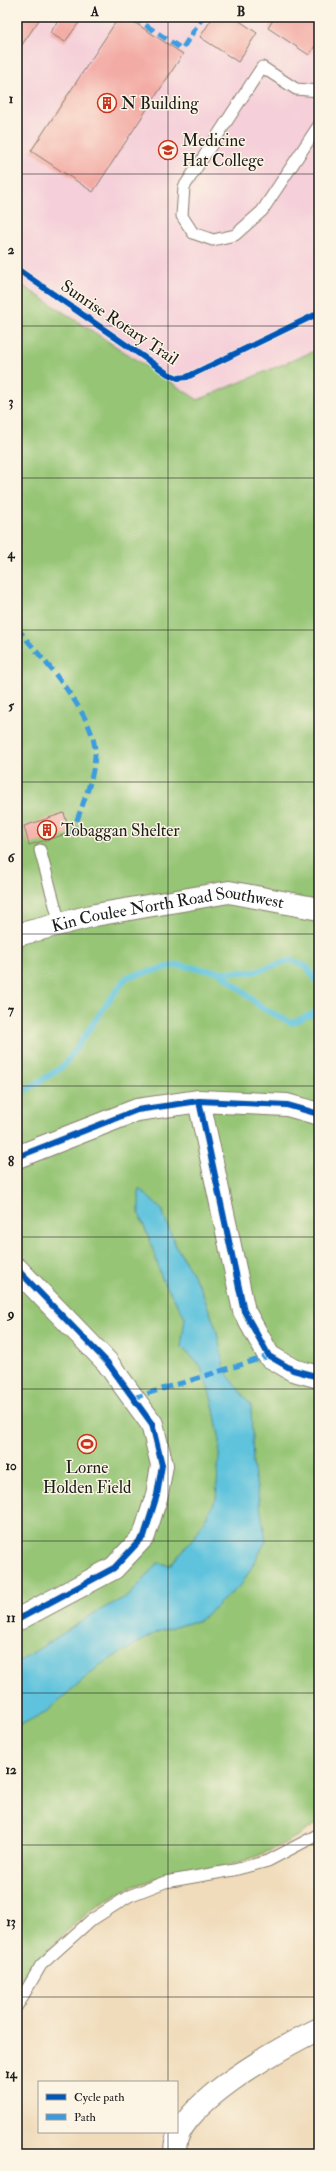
<svg xmlns="http://www.w3.org/2000/svg" width="336" height="2171" viewBox="0 0 336 2171" font-family="'IM FELL Double Pica',serif">
<style>
.built{fill:#f5cfd9}
.green{fill:#95c575;stroke:#587048}
.water{fill:#5fc3dd;stroke:#3e707c}
.lines{fill:none;stroke-linecap:round;stroke-linejoin:round}
.stream{stroke:#5fc3dd;stroke-width:6}
.building{fill:#f3aba5}
.service-casing{stroke:#867c6c;stroke-width:13}
.minor-casing{stroke:#867c6c;stroke-width:24}
.service{stroke:#fff;stroke-width:11}
.minor{stroke:#fff;stroke-width:22}
.quiet{stroke:#3c9bdf;stroke-width:5;stroke-dasharray:10 5;stroke-linecap:butt}
.cycleway-casing{stroke:#fcf5e5;stroke-width:8}
.cycleway{stroke:#0057b8;stroke-width:6}
.grid{fill:none;stroke:#1c1c1c;stroke-width:1;stroke-opacity:0.55}
.labels{text-anchor:middle;stroke-width:3;stroke-linejoin:round;paint-order:stroke}
.poi-label{font-size:17px;fill:#1c1c1c;stroke:#fcf5e5;text-anchor:start}
.street-label{font-size:17px;fill:#1c1c1c;stroke:#fcf5e5}
.neatline{fill:none;stroke:#1c1c1c;stroke-width:1.5}
.grid-label{font-size:13px;text-anchor:middle;font-weight:bold;fill:#1c1c1c}
</style>
<rect width="100%" height="100%" fill="#fcf5e5"/>
<filter id="ink" filterUnits="userSpaceOnUse"><feTurbulence type="fractalNoise" baseFrequency=".025" numOctaves="2"/><feDisplacementMap in="SourceGraphic" scale="8" xChannelSelector="R" yChannelSelector="G"/><feConvolveMatrix kernelMatrix="1 2 1 2 8 2 1 2 1" color-interpolation-filters="sRGB"/></filter>
<filter id="wash" filterUnits="userSpaceOnUse"><feTurbulence type="fractalNoise" baseFrequency=".012" numOctaves="4" result="noise"/><feDisplacementMap in="SourceGraphic" scale="16" xChannelSelector="R" yChannelSelector="G"/><feGaussianBlur stdDeviation="0.9" result="paint"/><feColorMatrix in="noise" values="0 0 0 0 0 0 0 0 0 0 0 0 0 0 0 0 0 1.4 0 .05"/><feComposite in="paint" operator="in"/></filter>
<g filter="url(#wash)">
<rect width="100%" height="100%" fill="#f0dcbb"/>
<!-- built -->
<polygon class="built" points="17,17 319,17 319,349 198,400 17,282"/>
<!-- green -->
<path class="green" d="M17,282L198,400L319,349V1822C290,1842 261,1857 227,1866C192,1875 156,1875 123,1891C91,1906 61,1935 38,1962C29,1972 24,1985 17,1996Z"/>
<!-- water -->
<polygon class="water" points="139,1188 161,1209 176,1246 200,1287 216,1328 225,1371 251,1406 253,1464 266,1541 242,1584 200,1620 157,1632 100,1665 47,1711 17,1727 17,1663 96,1612 130,1595 157,1563 170,1565 195,1537 216,1499 220,1441 212,1400 200,1365 181,1347 185,1317 162,1279 151,1243 139,1214"/>
<g class="lines">
<!-- stream -->
<g class="stream">
<polyline points="220,972 254,972 291,960 307,967 319,985"/>
<polyline points="17,1096 64,1066 110,999 127,977 177,965 220,972 262,1008 292,1023 319,1011"/>
</g>
</g>
<g id="blocks">
<!-- building -->
<g class="building">
<polygon points="17,17 41,17 17,52"/>
<polygon points="61,17 83,17 65,42 50,33"/>
<polygon points="119,17 126,17 183,54 93,192 31,151"/>
<polygon points="213,17 234,17 257,33 238,62 200,37"/>
<polygon points="275,17 319,17 319,40 309,55 268,28"/>
<polygon points="64,813 70,833 29,845 24,826"/>
</g>
</g>
</g>
<g filter="url(#ink)">
<use href="#blocks" fill-opacity="0" stroke="#867c6c" stroke-width="1"/>
<g class="lines">
<!-- service casing -->
<g class="service-casing">
<g id="service">
<polyline points="319,91 296,89 262,67 184,187 182,216 193,233 213,240 235,235 262,211 319,125"/>
<polyline points="40,850 60,924"/>
<polyline points="17,2006 41,1965 90,1921 129,1896 165,1882 234,1870 268,1861 319,1834"/>
</g>
</g>
<!-- minor casing -->
<g class="minor-casing">
<g id="minor">
<path id="s1" d="M17,935L95,915L229,892L319,909"/>
<polyline points="199,1101 244,1311 269,1356 293,1370 319,1377"/>
<polyline points="17,1157 137,1110 199,1101 287,1105 319,1114"/>
<polyline points="17,1269 107,1362 152,1424 162,1465 157,1495 144,1536 114,1568 17,1620"/>
<path d="M176,2154C165,2110 285,2045 319,2029"/>
</g>
</g>
<!-- service -->
<use href="#service" class="service"/>
<!-- minor -->
<use href="#minor" class="minor"/>
<!-- quiet -->
<g class="quiet">
<polyline points="133,17 182,49 203,17"/>
<path d="M17,628C41,658 95,714 95,752C95,779 79,812 71,837"/>
<polyline points="133,1398 269,1356"/>
</g>
<!-- cycleway casing -->
<g class="cycleway-casing">
<g id="cycleway">
<polyline points="17,269 168,374 178,378 187,377 319,313"/>
<polyline points="199,1101 244,1311 269,1356 293,1370 319,1377"/>
<polyline points="17,1157 137,1110 199,1101 287,1105 319,1114"/>
<polyline points="17,1269 107,1362 152,1424 162,1465 157,1495 144,1536 114,1568 17,1620"/>
</g>
</g>
<!-- cycleway -->
<use href="#cycleway" class="cycleway"/>
</g>
</g>
<!-- grid -->
<path class="grid" d="M168,17V2082M17,174H319M17,326H319M17,478H319M17,630H319M17,782H319M17,934H319M17,1086H319M17,1237H319M17,1389H319M17,1541H319M17,1693H319M17,1845H319M17,1997H319M168,2132V2154"/>
<!-- icons -->
<defs>
<g id="building-ring" transform="scale(1)"><circle r="9.5" fill="#fcf5e5" stroke="#c8321e" stroke-width="1.5"/><path d="M-4-6H4V6H1V3H-1V6H-4ZM-2.5-4.3h1.7v1.8h-1.7ZM.8-4.3h1.7v1.8H.8ZM-2.5-1h1.7V.8h-1.7ZM.8-1h1.7V.8H.8Z" fill="#c8321e"/></g>
<g id="university-ring" transform="scale(1)"><circle r="9.5" fill="#fcf5e5" stroke="#c8321e" stroke-width="1.5"/><path d="M0-5L7-2L0 1L-7-2ZM-4 1L0 2.5L4 1V4Q0 6-4 4Z" fill="#c8321e"/></g>
<g id="stadium-ring" transform="scale(1)"><circle r="9.5" fill="#fcf5e5" stroke="#c8321e" stroke-width="1.5"/><path d="M0-5a6.5 5 0 1 0 0 10a6.5 5 0 1 0 0-10ZM-3.5-1.8h7v3.6h-7Z" fill="#c8321e"/></g>
</defs>
<g fill-rule="evenodd">
<use href="#building-ring" x="107" y="103"/>
<use href="#university-ring" x="168" y="150"/>
<use href="#building-ring" x="47" y="830"/>
<use href="#stadium-ring" x="87" y="1444"/>
</g>
<g class="labels">
<!-- poi labels -->
<g class="poi-label">
<text x="121" y="109">N Building</text>
<text x="182" y="146">Medicine<tspan x="182" dy="20">Hat College</tspan></text>
<text x="61" y="836">Tobaggan Shelter</text>
<text x="87" y="1473" text-anchor="middle">Lorne<tspan x="87" dy="20">Holden Field</tspan></text>
</g>
<!-- street labels -->
<g class="street-label">
<text transform="translate(120 322) rotate(34)" y="6">Sunrise Rotary Trail</text>
<text dy="6" stroke="none"><textPath href="#s1" startOffset="154">Kin Coulee North Road Southwest</textPath></text>
</g>
</g>
<!-- margin -->
<rect width="336" height="2171" fill="none" stroke="#fcf5e5" stroke-width="44"/>
<!-- legend -->
<rect x="38" y="2081" width="140" height="52" fill="#fcf5e5" stroke="#a29e95"/>
<rect x="46" y="2094" width="20" height="6" fill="#0057b8" stroke="#a29e95"/>
<text x="74" y="2101" font-size="12" fill="#1c1c1c">Cycle path</text>
<rect x="46" y="2114" width="20" height="6" fill="#3c9bdf" stroke="#a29e95"/>
<text x="74" y="2121" font-size="12" fill="#1c1c1c">Path</text>
<rect x="22" y="22" width="292" height="2127" class="neatline"/>
<g class="grid-label">
<text x="95" y="16">A</text>
<text x="241" y="16">B</text>
<text x="11" y="103">1</text>
<text x="11" y="254">2</text>
<text x="11" y="406">3</text>
<text x="11" y="558">4</text>
<text x="11" y="710">5</text>
<text x="11" y="862">6</text>
<text x="11" y="1014">7</text>
<text x="11" y="1166">8</text>
<text x="11" y="1318">9</text>
<text x="11" y="1470">10</text>
<text x="11" y="1622">11</text>
<text x="11" y="1774">12</text>
<text x="11" y="1926">13</text>
<text x="11" y="2078">14</text>
</g>
</svg>
